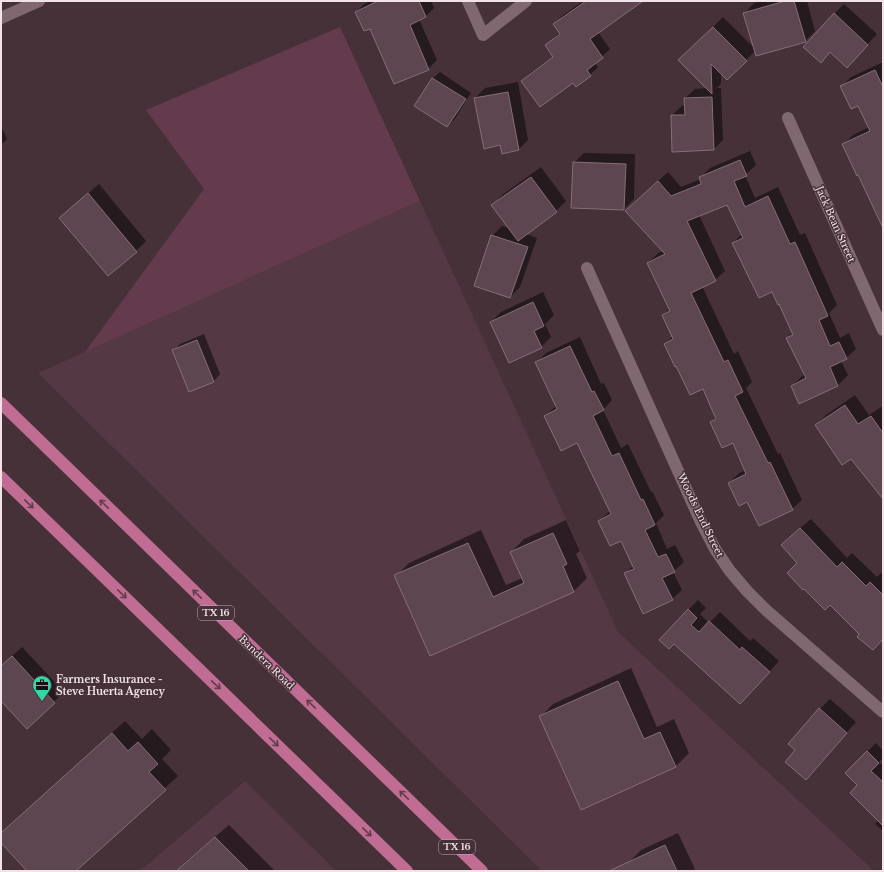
<svg xmlns="http://www.w3.org/2000/svg" width="884" height="872" viewBox="0 0 884 872" font-family="'Libre Baskerville',serif">
<style>
.built{fill:#543844}
.green{fill:#633b4c}
.shadow{fill:#0007}
.building{fill:#5d464f;stroke:#866e77}
.lines{fill:none;stroke-linecap:round;stroke-linejoin:round}
.minor{stroke:#806871;stroke-width:12}
.primary{stroke:#c16d93;stroke-width:12}
.oneway{stroke:#5f3d4b}
.labels{text-anchor:middle;stroke-width:3;stroke-linejoin:round;paint-order:stroke}
.shield{fill:#463139;stroke:#beaeb4;stroke-width:1}
.shield-label{font-size:9px;font-weight:bold;fill:#f1e3e8}
.street-label{font-size:10px;fill:#f1e3e8;stroke:#463139}
.poi-label{font-size:10px;font-weight:bold;fill:#f1e3e8;stroke:#463139;text-anchor:start}
</style>
<rect width="100%" height="100%" fill="#463139"/>
<!-- built -->
<g class="built">
<polygon points="420,201 618,632 874,871 542,871 38,373"/>
<polygon points="245,781 336,871 140,871"/>
</g>
<!-- green -->
<polygon class="green" points="340,27 420,201 85,352 204,189 146,110"/>
<!-- shadow -->
<g class="shadow">
<polygon points="370,1 431,1 434,8 426,16 419,19 437,60 428,69 371,27 356,12 364,4"/>
<polygon points="583,1 642,1 598,32 610,49 595,63 598,67 590,75 576,86 573,81 522,81 530,73 554,56 546,45 560,32 554,24 562,16"/>
<polygon points="762,1 807,1 815,31 805,41 755,51 727,79 721,73 721,84 717,88 721,88 723,140 713,150 672,115 682,106 685,105 685,98 695,89 707,88 680,60 723,17 755,49 745,13 754,3"/>
<polygon points="844,4 877,34 857,56 834,14"/>
<polygon points="883,62 883,225 843,145 853,135 869,127 858,104 841,87 851,77"/>
<polygon points="440,72 471,93 454,120 447,126 415,106 433,78"/>
<polygon points="518,82 528,140 518,150 501,144 475,98 485,88"/>
<polygon points="1,126 7,139 1,145"/>
<polygon points="750,151 756,165 745,175 755,198 778,187 800,235 805,233 837,305 829,313 840,338 849,333 856,349 846,358 841,361 848,375 838,385 800,403 792,386 802,376 805,375 788,338 793,333 780,303 772,291 733,243 742,234 727,203 699,215 725,271 715,280 702,286 734,354 738,351 752,382 746,388 778,454 780,453 802,500 792,509 747,501 729,483 739,473 746,470 733,442 711,422 716,417 703,388 665,344 673,336 663,315 670,309 648,263 658,253 663,251 636,201 668,172 681,187 701,179 700,178 710,168"/>
<polygon points="584,153 635,154 634,199 624,209 574,163"/>
<polygon points="541,167 566,201 556,211 526,234 537,238 520,287 510,297 492,236 502,226 510,228 493,205 502,195"/>
<polygon points="99,184 146,241 136,251 60,218"/>
<polygon points="543,292 554,315 545,324 551,337 541,347 491,322 501,312"/>
<polygon points="204,334 220,374 214,381 190,391 173,351 180,344"/>
<polygon points="580,337 601,384 604,383 612,400 603,410 621,448 628,444 651,492 652,491 664,515 656,523 667,549 675,545 684,562 673,572 682,590 672,599 626,573 634,565 621,540 599,521 610,511 577,442 545,416 557,405 537,362 546,353"/>
<polygon points="855,395 869,415 881,407 883,410 883,497 851,458 816,425 826,415"/>
<polygon points="811,519 847,558 852,553 877,577 881,573 883,575 883,639 861,634 798,562 792,535"/>
<polygon points="566,520 580,551 576,554 587,578 574,591 430,654 396,576 409,563 481,530 506,585 522,578 511,552 524,539"/>
<polygon points="698,600 706,608 700,614 709,623 720,612 750,641 753,638 779,661 750,693 674,643 688,610"/>
<polygon points="22,647 64,692 27,728 1,699 1,666"/>
<polygon points="631,668 657,727 674,719 689,753 676,766 581,809 540,717 553,704"/>
<polygon points="830,699 856,722 806,778 797,750 820,709"/>
<polygon points="125,721 142,739 152,729 171,750 162,759 178,776 74,871 28,871 1,841 1,834"/>
<polygon points="876,743 883,751 883,758 879,762 883,766 883,831 875,824 878,820 859,785 846,773"/>
<polygon points="229,825 275,871 176,871 184,863"/>
<polygon points="678,833 695,869 692,871 632,871 628,863 641,850"/>
</g>
<!-- building -->
<g class="building">
<polygon points="378,1 419,1 426,17 410,25 429,70 394,84 370,29 364,31 355,12"/>
<polygon points="586,1 643,1 590,39 603,58 587,70 591,76 576,87 573,83 540,107 521,81 553,57 545,45 560,34 553,24"/>
<polygon points="785,1 794,1 806,42 756,56 743,13"/>
<polygon points="834,13 868,45 847,68 830,52 821,63 803,47"/>
<polygon points="713,27 747,61 727,80 711,64 712,94 678,60"/>
<polygon points="875,70 883,87 883,228 858,175 857,176 842,144 870,131 858,106 851,109 840,86"/>
<polygon points="432,78 466,99 447,127 414,106"/>
<polygon points="508,92 519,150 502,154 500,145 484,149 474,98"/>
<polygon points="712,97 714,150 672,152 671,115 685,115 684,98"/>
<polygon points="740,160 747,176 734,181 745,207 768,196 790,244 795,242 828,316 819,320 830,346 839,342 847,359 830,367 838,386 799,404 791,386 806,378 786,338 793,335 779,304 778,305 772,292 759,298 732,243 743,238 727,205 687,221 716,281 691,293 724,362 728,360 743,392 735,396 768,463 770,462 793,510 759,526 747,502 739,506 728,483 746,474 733,443 722,448 710,422 716,419 703,389 690,395 676,366 675,367 664,344 673,339 662,315 670,311 647,263 665,254 625,211 658,181 671,196 701,184 699,177"/>
<polygon points="573,162 626,164 624,210 571,208"/>
<polygon points="531,177 557,212 518,241 491,205"/>
<polygon points="88,193 137,252 108,276 59,218"/>
<polygon points="491,235 528,247 510,298 474,286"/>
<polygon points="533,302 544,326 534,331 542,348 509,363 490,322"/>
<polygon points="197,340 214,382 189,392 172,350"/>
<polygon points="570,346 592,392 594,391 604,410 593,416 612,456 619,453 641,500 643,499 655,525 645,530 658,557 666,554 675,572 662,578 673,600 643,614 624,573 634,569 621,541 610,546 598,521 611,514 577,443 561,451 544,416 557,409 535,362"/>
<polygon points="845,405 858,424 871,416 883,433 883,499 851,459 842,465 815,425"/>
<polygon points="800,528 837,567 842,562 866,586 870,582 883,595 883,639 873,650 857,637 859,634 830,605 825,610 804,589 803,590 787,573 797,563 781,545"/>
<polygon points="553,533 567,564 563,566 574,592 430,656 394,575 468,543 493,597 524,583 510,552"/>
<polygon points="688,609 697,618 691,625 699,632 709,621 740,650 742,647 770,672 740,704 674,644 669,649 659,640"/>
<polygon points="12,656 55,703 27,729 1,701 1,666"/>
<polygon points="618,681 644,739 660,732 676,767 581,810 539,716"/>
<polygon points="819,708 847,733 806,780 785,762 795,750 788,744"/>
<polygon points="112,733 128,751 138,742 158,764 149,772 166,790 76,871 27,871 1,843 1,833"/>
<polygon points="867,751 879,763 871,771 883,782 883,826 850,793 857,785 845,773"/>
<polygon points="215,837 249,871 176,871"/>
<polygon points="665,845 677,871 609,871"/>
</g>
<g class="lines">
<!-- minor -->
<g class="minor">
<polyline points="468,1 483,35 526,1"/>
<polyline points="1,18 39,1"/>
<polyline points="788,118 883,330"/>
<polyline points="587,268 701,522 715,549 730,571 747,591 766,610 883,712"/>
</g>
<!-- primary -->
<g class="primary">
<polyline points="1,403 482,871"/>
<polyline points="1,477 407,871"/>
</g>
</g>
<!-- one-way arrows -->
<defs><path id="oneway-shaft" d="M-6 0H5M1.5-3L5.5 0L1.5 3" fill="none" stroke-width="1.6" stroke-linecap="round" stroke-linejoin="round"/></defs>
<g class="oneway">
<use href="#oneway-shaft" transform="translate(29 504) rotate(44)"/>
<use href="#oneway-shaft" transform="translate(104 504) rotate(-136)"/>
<use href="#oneway-shaft" transform="translate(122 594) rotate(44)"/>
<use href="#oneway-shaft" transform="translate(197 594) rotate(-136)"/>
<use href="#oneway-shaft" transform="translate(216 685) rotate(44)"/>
<use href="#oneway-shaft" transform="translate(311 704) rotate(-136)"/>
<use href="#oneway-shaft" transform="translate(274 742) rotate(44)"/>
<use href="#oneway-shaft" transform="translate(404 795) rotate(-136)"/>
<use href="#oneway-shaft" transform="translate(367 832) rotate(44)"/>
</g>
<!-- icons -->
<defs>
<g id="office-pin" transform="scale(1)"><path d="M0 17L-7.5 6A9.5 9.5 0 1 1 7.5 6Z" fill="#36d4a7" stroke="#463139"/><path d="M-6-3h4V-5.5h4V-3h4V5H-6ZM-1-4.5V-3h2v-1.5ZM-6 0V1H6V0Z" fill="#111"/></g>
</defs>
<g fill-rule="evenodd">
<use href="#office-pin" x="42" y="685"/>
</g>
<g class="labels">
<!-- shield labels -->
<g class="shield">
<rect x="198" y="606" width="36" height="14" rx="3"/>
<rect x="439" y="840" width="36" height="14" rx="3"/>
</g>
<g class="shield-label">
<text x="216" y="616">TX 16</text>
<text x="457" y="850">TX 16</text>
</g>
<!-- street labels -->
<g class="street-label">
<text transform="translate(836 224) rotate(66)" y="4">Jack Bean Street</text>
<text transform="translate(701 515) rotate(64)" y="4">Woods End Street</text>
<text transform="translate(267 662) rotate(44)" y="4">Bandera Road</text>
</g>
<!-- poi labels -->
<g class="poi-label">
<text x="56" y="683">Farmers Insurance -<tspan x="56" dy="12">Steve Huerta Agency</tspan></text>
</g>
</g>
<!-- border -->
<rect width="884" height="872" fill="none" stroke="#f1e3e8" stroke-width="4"/>
</svg>
